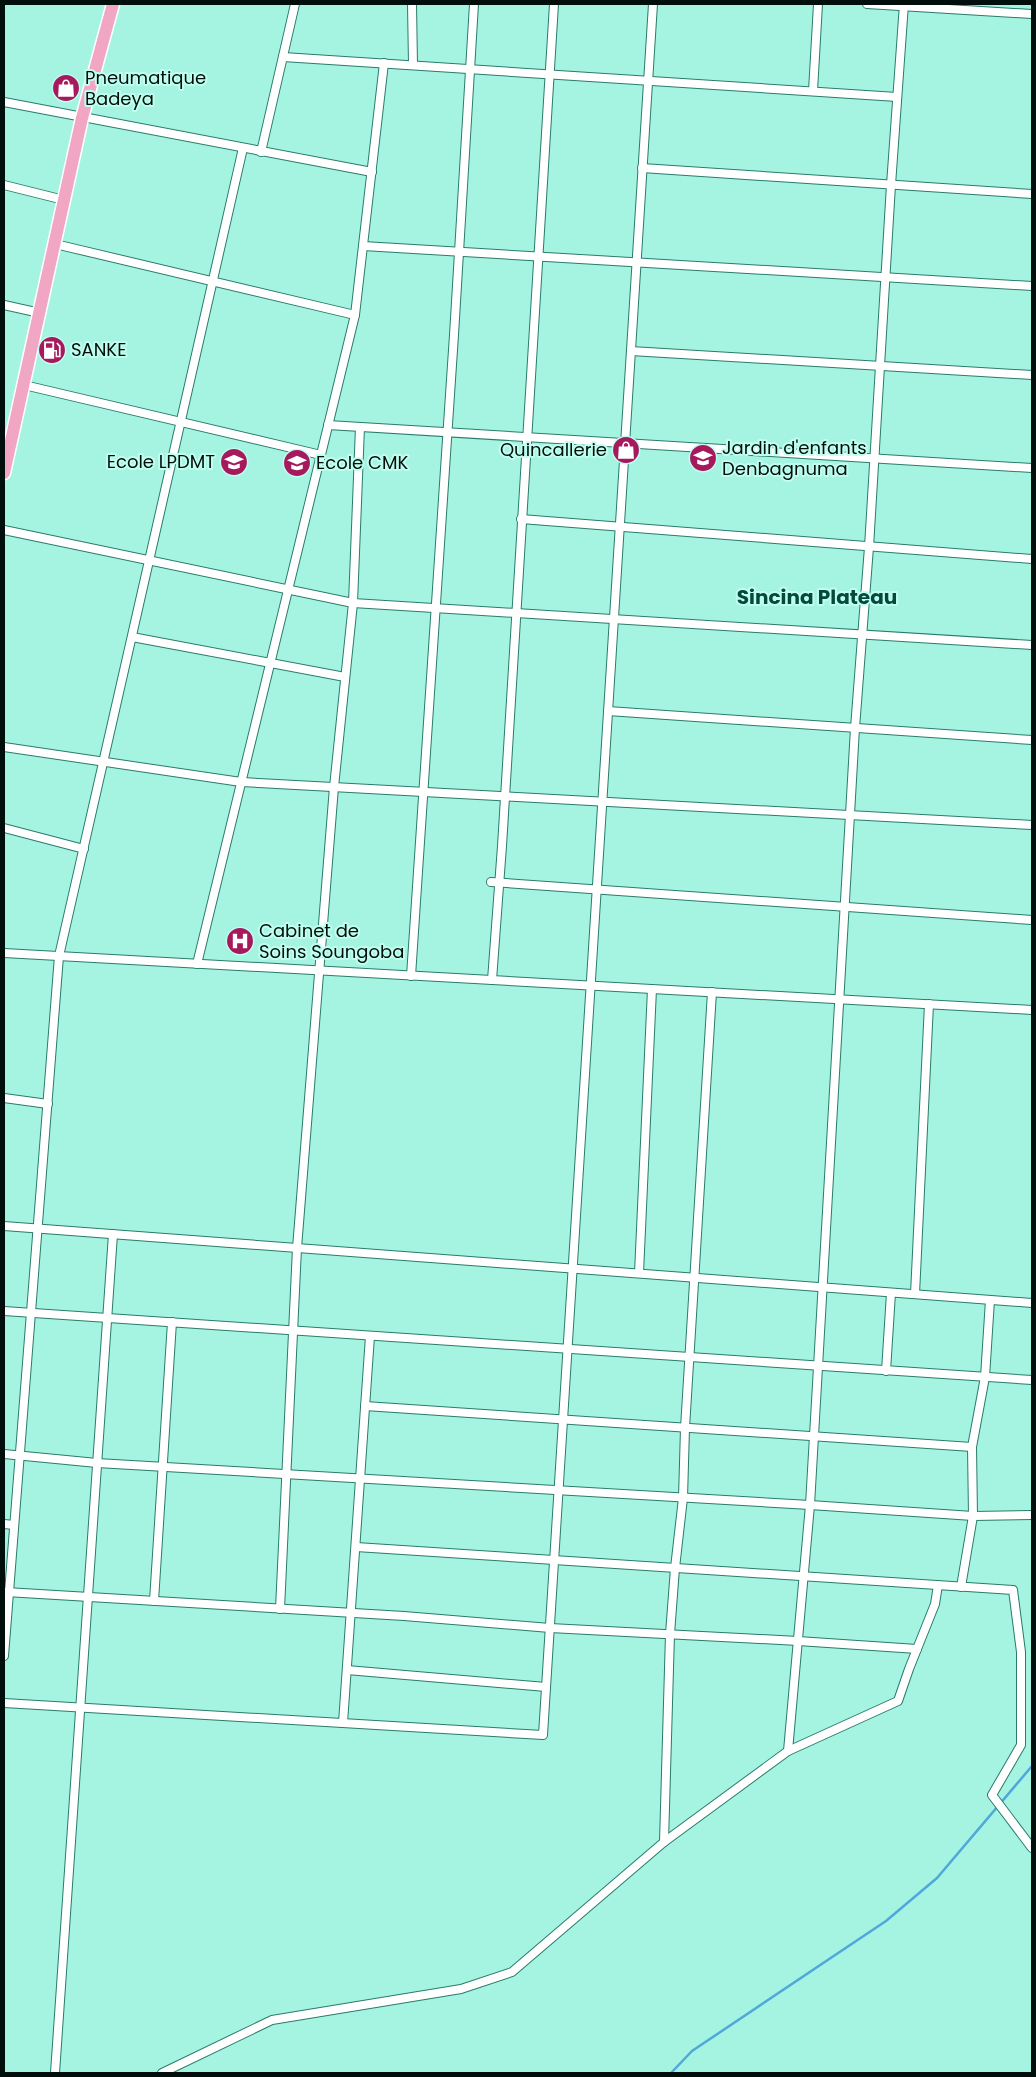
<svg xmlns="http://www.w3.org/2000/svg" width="1036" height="2077" viewBox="0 0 1036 2077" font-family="Poppins,sans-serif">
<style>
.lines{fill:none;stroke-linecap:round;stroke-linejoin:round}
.stream{stroke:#50a7db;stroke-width:2.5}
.minor-casing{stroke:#2a7b6c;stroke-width:10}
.primary-casing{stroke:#fff;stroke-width:15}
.minor{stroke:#fff;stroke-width:8}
.primary{stroke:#f1a6c3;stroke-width:12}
.labels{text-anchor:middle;stroke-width:4;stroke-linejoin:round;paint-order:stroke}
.poi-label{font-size:18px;fill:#000f0b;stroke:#c0feef;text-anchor:start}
.quarter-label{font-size:20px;font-weight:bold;fill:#03493e;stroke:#c0feef}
</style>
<rect width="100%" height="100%" fill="#a5f4e2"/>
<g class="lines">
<!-- stream -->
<polyline class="stream" points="671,2073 692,2051 886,1921 937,1878 1032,1766"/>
<!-- minor casing -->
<g class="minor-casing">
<g id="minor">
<polyline points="412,4 413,65"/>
<polyline points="867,4 1032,14"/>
<polyline points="283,57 897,97"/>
<polyline points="813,91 818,4"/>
<polyline points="4,102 372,172"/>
<polyline points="261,152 295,4"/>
<polyline points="642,168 1032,194"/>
<polyline points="4,185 64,200"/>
<polyline points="55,244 355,315"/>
<polyline points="363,246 1032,286"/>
<polyline points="4,305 40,313"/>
<polyline points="631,351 1032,375"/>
<polyline points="24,385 321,455"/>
<polyline points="328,425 1032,468"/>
<polyline points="521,519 1032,559"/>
<polyline points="4,530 353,603 1032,645"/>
<polyline points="132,637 345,677"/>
<polyline points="608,711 1032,740"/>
<polyline points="4,747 241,782 1032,825"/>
<polyline points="4,828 84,849"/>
<polyline points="491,882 1032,920"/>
<polyline points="4,953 1032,1010"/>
<polyline points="197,964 355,315 384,63"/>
<polyline points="411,976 454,335 474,4"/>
<polyline points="492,980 502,846 554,4"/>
<polyline points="4,1098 48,1104"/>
<polyline points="4,1226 1032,1303"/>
<polyline points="639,1273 652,989"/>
<polyline points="915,1294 929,1004"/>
<polyline points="4,1311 1032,1380"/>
<polyline points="886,1371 891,1293"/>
<polyline points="365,1406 972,1447"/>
<polyline points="4,1454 97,1463 810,1505 973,1516 1032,1515"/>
<polyline points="4,1524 14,1525"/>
<polyline points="356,1547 1013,1590 1021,1652 1021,1745 992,1795 1032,1848"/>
<polyline points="961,1587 973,1516 972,1447 985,1377 990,1300"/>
<polyline points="6,1592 404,1616 550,1628 798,1641 917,1649"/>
<polyline points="154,1601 172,1322"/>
<polyline points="280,1609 297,1248 334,787 353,603 360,427"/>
<polyline points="4,1656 59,956 243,148"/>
<polyline points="347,1670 546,1687"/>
<polyline points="4,1703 543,1735 653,4"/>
<polyline points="343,1723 370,1336"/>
<polyline points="788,1751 810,1505 855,728 869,547 891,185 904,4"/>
<polyline points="664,1842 670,1634 675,1568 683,1498 685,1428 712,992"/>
<polyline points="55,2073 113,1234"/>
<polyline points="162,2073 272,2020 461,1989 512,1972 664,1842 788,1751 898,1701 909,1669 935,1604 938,1585"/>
</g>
</g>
<!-- primary casing -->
<g class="primary-casing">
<polyline id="primary" points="4,473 82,118 113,4"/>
</g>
<!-- minor -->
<use href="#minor" class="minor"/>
<!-- primary -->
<use href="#primary" class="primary"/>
</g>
<!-- icons -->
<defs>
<g id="shop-disc" transform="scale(1.4375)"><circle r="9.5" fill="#a6195d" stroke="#c0feef"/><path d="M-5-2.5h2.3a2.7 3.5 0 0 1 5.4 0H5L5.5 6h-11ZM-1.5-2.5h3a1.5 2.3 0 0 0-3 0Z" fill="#fff"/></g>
<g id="fuel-disc" transform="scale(1.4375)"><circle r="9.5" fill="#a6195d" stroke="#c0feef"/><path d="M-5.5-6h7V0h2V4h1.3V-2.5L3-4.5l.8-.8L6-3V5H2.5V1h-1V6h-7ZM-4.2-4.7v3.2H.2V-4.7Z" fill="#fff"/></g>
<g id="school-disc" transform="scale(1.4375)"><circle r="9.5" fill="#a6195d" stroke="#c0feef"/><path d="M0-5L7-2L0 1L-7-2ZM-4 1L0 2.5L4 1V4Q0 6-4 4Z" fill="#fff"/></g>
<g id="hospital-disc" transform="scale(1.4375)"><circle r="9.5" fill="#a6195d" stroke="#c0feef"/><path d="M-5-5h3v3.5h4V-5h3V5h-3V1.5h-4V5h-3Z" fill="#fff"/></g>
</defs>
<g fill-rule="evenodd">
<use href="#shop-disc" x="66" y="88"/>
<use href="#fuel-disc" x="52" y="350"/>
<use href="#shop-disc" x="626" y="450"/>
<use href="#school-disc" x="703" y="458"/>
<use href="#school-disc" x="234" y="462"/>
<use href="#school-disc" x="297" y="463"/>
<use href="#hospital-disc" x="240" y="941"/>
</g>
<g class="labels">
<!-- poi labels -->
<g class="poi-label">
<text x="85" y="84">Pneumatique<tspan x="85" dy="21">Badeya</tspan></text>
<text x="71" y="356">SANKE</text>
<text x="722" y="454">Jardin d'enfants<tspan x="722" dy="21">Denbagnuma</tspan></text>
<text x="607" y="456" text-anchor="end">Quincallerie</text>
<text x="215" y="468" text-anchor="end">Ecole LPDMT</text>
<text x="316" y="469">Ecole CMK</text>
<text x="259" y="937">Cabinet de<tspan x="259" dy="21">Soins Soungoba</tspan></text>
</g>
<!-- quarter labels -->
<g class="quarter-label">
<text x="817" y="604">Sincina Plateau</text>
</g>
</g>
<!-- border -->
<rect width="1036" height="2077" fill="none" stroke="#000f0b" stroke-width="10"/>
</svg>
